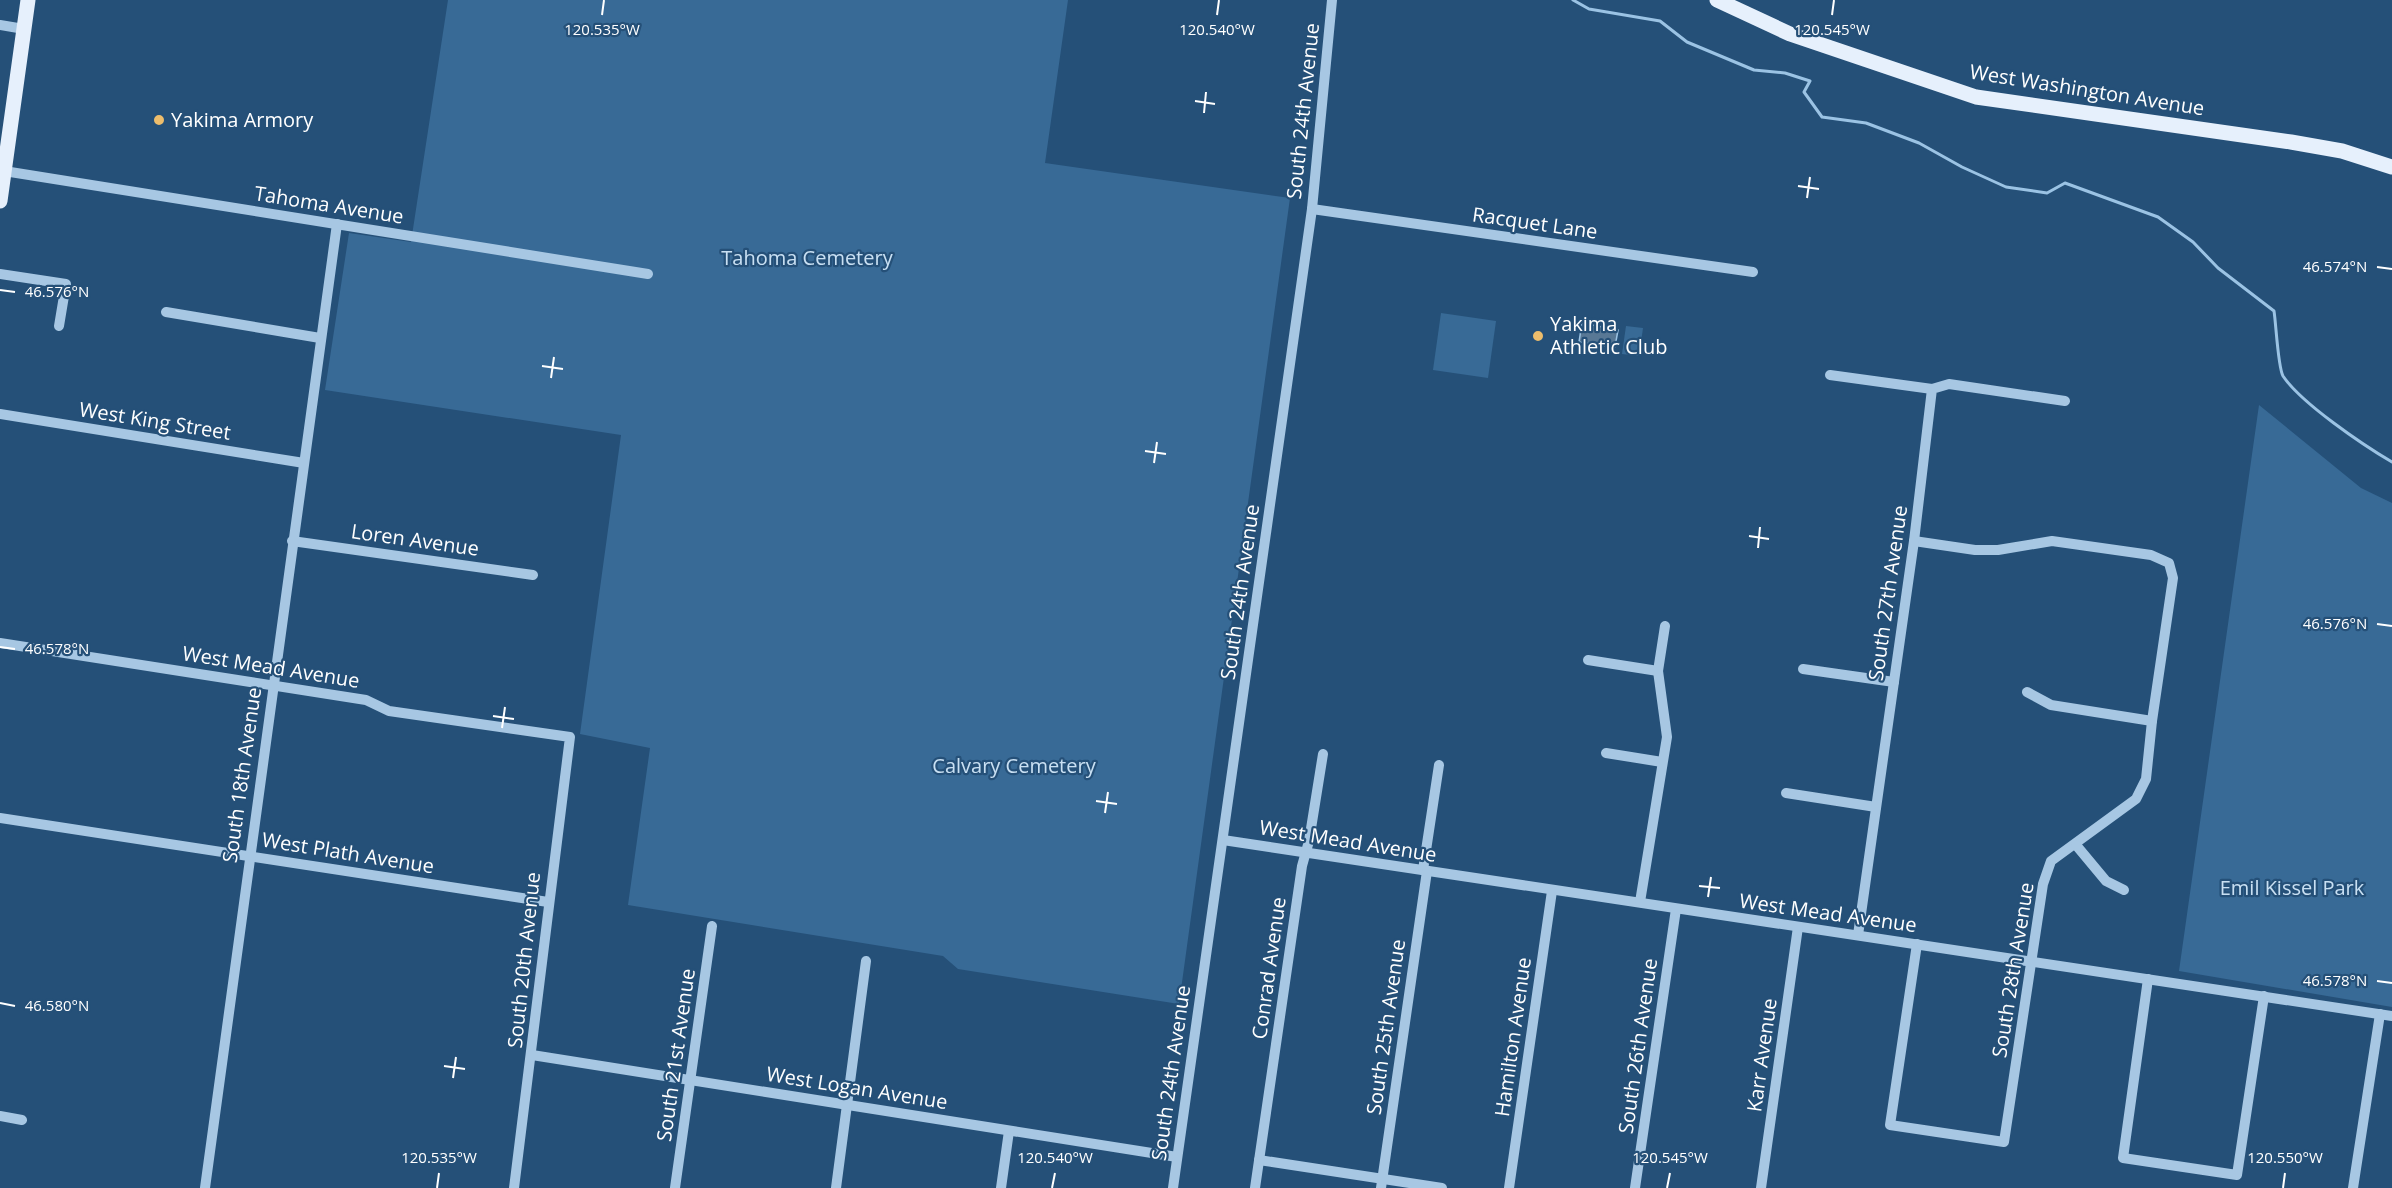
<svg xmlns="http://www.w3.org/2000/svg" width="2392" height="1188" viewBox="0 0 2392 1188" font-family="'Open Sans',sans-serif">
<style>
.green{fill:#386a96}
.water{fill:#587895;stroke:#9bc3e4;stroke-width:1.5}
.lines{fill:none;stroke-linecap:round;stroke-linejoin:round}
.stream{stroke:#9bc3e4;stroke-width:3}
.minor{stroke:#a7c7e3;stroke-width:10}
.major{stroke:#e6f0fc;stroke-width:15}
.ticks{fill:none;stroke:#fff;stroke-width:2}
.poi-dot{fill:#edbd6c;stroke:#255078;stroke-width:2}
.labels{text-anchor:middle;stroke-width:4.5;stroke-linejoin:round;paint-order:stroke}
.street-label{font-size:20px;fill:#fff;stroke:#255078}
.poi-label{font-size:20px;fill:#fff;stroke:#255078;text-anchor:start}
.park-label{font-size:20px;fill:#c9e0f3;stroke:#255078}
.ticks-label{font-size:15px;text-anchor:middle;fill:#fff;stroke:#255078;stroke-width:4.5;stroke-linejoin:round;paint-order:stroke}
</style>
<rect width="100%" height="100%" fill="#255078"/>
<!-- green -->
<g class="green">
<polygon points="448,0 1068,0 1045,163 1290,198 1179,1004 958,969 943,956 628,905 650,748 580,734 621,435 325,390 349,233 411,242"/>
<polygon points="1441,313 1496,321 1488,378 1433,370"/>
<polygon points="1626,326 1643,328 1639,356 1622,354"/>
<polygon points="2259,405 2361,488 2392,503 2392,1007 2179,971"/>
</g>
<!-- water -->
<polygon class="water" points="1582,323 1618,330 1615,347 1579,342"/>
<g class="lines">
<!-- stream -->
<path class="stream" d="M1573,0L1589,9L1660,21L1687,42L1754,70L1785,73L1810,81L1804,92L1822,117L1866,123L1919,143L1962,167L2006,187L2047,193L2065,183L2158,217L2193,242L2218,268L2274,311C2276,323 2278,368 2283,376C2301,403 2363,445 2392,462"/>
<!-- minor -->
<g class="minor">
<polyline points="0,25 24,29"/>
<polyline points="4,171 648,274"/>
<polyline points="1312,209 1753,272"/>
<polyline points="0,274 66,284 59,326"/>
<polyline points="166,312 320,338"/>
<polyline points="1830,375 1932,389"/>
<polyline points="0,414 304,463"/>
<polyline points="292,541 533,575"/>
<polyline points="1914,541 1975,550 1998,550 2052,541 2151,555 2169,563 2173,578 2152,721 2146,779 2136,799 2051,861 2043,884 2004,1142 1890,1125 1917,944"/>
<polyline points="0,643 366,700 389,711 570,737 514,1188"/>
<polyline points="1588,660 1658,671"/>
<polyline points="1803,669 1894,682"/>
<polyline points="2027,692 2051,705 2152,721"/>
<polyline points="1606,753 1662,762"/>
<polyline points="1786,793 1876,807"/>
<polyline points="0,818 548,902"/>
<polyline points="1223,840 2392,1016"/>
<polyline points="2076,845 2106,881 2124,890"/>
<polyline points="1423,870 1439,765"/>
<polyline points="1640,902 1667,737 1658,671 1665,626"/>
<polyline points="1858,935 1914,541 1932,389 1949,384 2065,401"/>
<polyline points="2148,979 2123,1158 2237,1175 2264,996"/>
<polyline points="532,1055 1177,1157"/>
<polyline points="0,1116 22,1120"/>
<polyline points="1259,1160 1442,1188"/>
<polyline points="205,1188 337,224"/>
<polyline points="675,1188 712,926"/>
<polyline points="836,1188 866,961"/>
<polyline points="1001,1188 1009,1131"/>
<polyline points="1173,1188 1312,209 1332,0"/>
<polyline points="1255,1188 1302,866 1309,841 1323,754"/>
<polyline points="1381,1188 1427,871"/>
<polyline points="1509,1188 1552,891"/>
<polyline points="1635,1188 1676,909"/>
<polyline points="1761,1188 1798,927"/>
<polyline points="2353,1188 2380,1014"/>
</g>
<!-- major -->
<g class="major">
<polyline points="1717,0 1790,34 1976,97 2291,142 2342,151 2392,167"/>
<polyline points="0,201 28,0"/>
</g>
</g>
<!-- ticks -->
<path class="ticks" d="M602,15L604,0M1217,15L1219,0M1832,15L1834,0M1195,101L1215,104M1204,113L1206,92M1798,186L1819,189M1807,198L1810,177M2377,267L2392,269M0,290L15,292M542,366L563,369M551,378L554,357M1145,451L1166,454M1154,463L1157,442M1749,536L1769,539M1758,548L1760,527M2377,624L2392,626M0,647L15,649M493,716L514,719M502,728L505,707M1096,801L1117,804M1105,813L1108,792M1699,886L1720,888M1708,897L1711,877M2377,981L2392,983M0,1003L15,1006M444,1066L465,1069M453,1078L456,1057M437,1188L439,1173M1052,1188L1055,1173M1667,1188L1670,1173M2283,1188L2285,1173"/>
<!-- markers -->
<g class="poi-dot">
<circle cx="159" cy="120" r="6"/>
<circle cx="1538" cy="336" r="6"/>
</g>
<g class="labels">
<!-- street labels -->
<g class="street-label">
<text transform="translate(2087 90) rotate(9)" y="7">West Washington Avenue</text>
<text transform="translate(1303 111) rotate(-84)" y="7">South 24th Avenue</text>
<text transform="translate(329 205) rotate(9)" y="7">Tahoma Avenue</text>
<text transform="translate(1535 223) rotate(8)" y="7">Racquet Lane</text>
<text transform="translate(155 421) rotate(9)" y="7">West King Street</text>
<text transform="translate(415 540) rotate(8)" y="7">Loren Avenue</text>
<text transform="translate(1240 592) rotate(-82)" y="7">South 24th Avenue</text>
<text transform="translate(1888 593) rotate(-82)" y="7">South 27th Avenue</text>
<text transform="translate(271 667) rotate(9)" y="7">West Mead Avenue</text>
<text transform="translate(242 775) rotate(-82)" y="7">South 18th Avenue</text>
<text transform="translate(1348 841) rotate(9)" y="7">West Mead Avenue</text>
<text transform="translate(348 853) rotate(9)" y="7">West Plath Avenue</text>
<text transform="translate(1828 913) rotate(8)" y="7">West Mead Avenue</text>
<text transform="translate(524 960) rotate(-84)" y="7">South 20th Avenue</text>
<text transform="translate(1269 968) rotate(-82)" y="7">Conrad Avenue</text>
<text transform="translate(2013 970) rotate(-81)" y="7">South 28th Avenue</text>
<text transform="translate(1386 1027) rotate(-82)" y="7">South 25th Avenue</text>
<text transform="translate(1513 1037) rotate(-82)" y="7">Hamilton Avenue</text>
<text transform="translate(1638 1046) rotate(-82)" y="7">South 26th Avenue</text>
<text transform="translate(676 1055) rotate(-82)" y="7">South 21st Avenue</text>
<text transform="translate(1762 1055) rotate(-82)" y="7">Karr Avenue</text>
<text transform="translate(1171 1073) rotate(-82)" y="7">South 24th Avenue</text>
<text transform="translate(857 1088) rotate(9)" y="7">West Logan Avenue</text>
</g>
<!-- poi labels -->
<g class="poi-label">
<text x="171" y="127">Yakima Armory</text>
<text x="1550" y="331">Yakima<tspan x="1550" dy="23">Athletic Club</tspan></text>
</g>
<!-- park labels -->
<g class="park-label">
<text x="807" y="265">Tahoma Cemetery</text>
<text x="1014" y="773">Calvary Cemetery</text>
<text x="2292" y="895">Emil Kissel Park</text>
</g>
</g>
<g class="ticks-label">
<text x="602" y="35">120.535°W</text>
<text x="1217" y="35">120.540°W</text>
<text x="1832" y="35">120.545°W</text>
<text x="2335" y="272">46.574°N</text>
<text x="57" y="297">46.576°N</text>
<text x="2335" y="629">46.576°N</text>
<text x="57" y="654">46.578°N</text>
<text x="2335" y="986">46.578°N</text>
<text x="57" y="1011">46.580°N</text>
<text x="439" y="1163">120.535°W</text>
<text x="1055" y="1163">120.540°W</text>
<text x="1670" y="1163">120.545°W</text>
<text x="2285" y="1163">120.550°W</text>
</g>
</svg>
